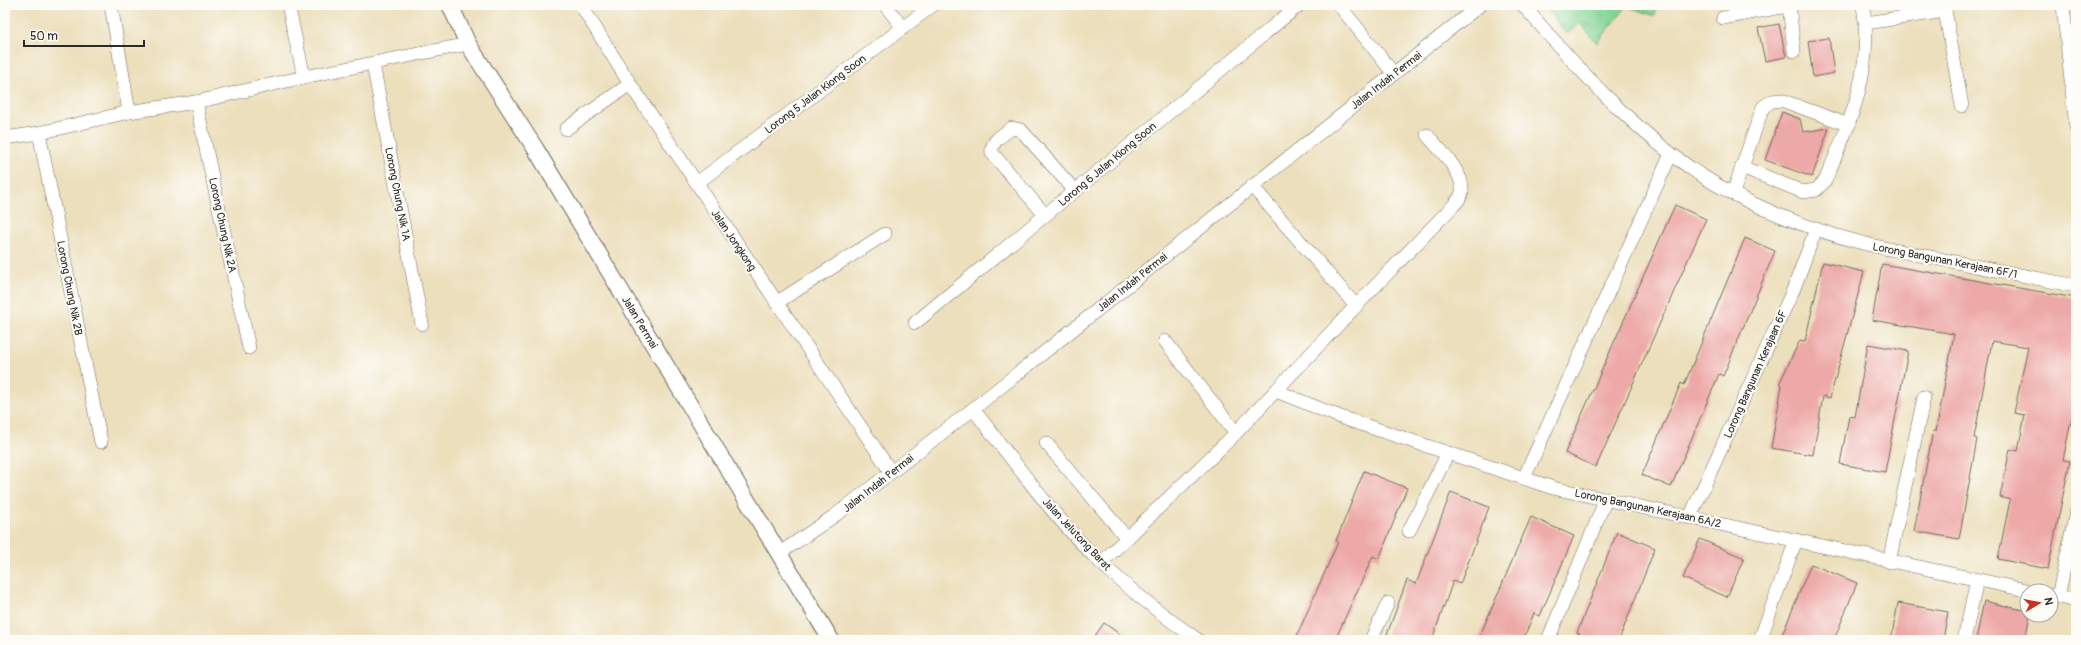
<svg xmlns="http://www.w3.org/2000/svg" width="2081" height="645" viewBox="0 0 2081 645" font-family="Pangolin,sans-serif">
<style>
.park{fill:url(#park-tufts);stroke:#578060}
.building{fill:#eda9a7}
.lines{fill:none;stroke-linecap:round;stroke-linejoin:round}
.minor-casing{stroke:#6f6a5e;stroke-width:14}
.tertiary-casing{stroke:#6f6a5e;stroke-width:18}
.minor{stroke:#fff;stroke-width:13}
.tertiary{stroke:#fff;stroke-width:16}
.labels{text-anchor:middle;stroke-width:4;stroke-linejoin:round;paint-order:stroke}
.street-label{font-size:11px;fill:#2b2b2b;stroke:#fdfcf7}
</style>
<defs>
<pattern id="park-tufts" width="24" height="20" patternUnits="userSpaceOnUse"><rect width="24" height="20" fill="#83d596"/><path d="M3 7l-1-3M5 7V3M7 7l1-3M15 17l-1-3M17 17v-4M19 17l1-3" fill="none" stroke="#71b781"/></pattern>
</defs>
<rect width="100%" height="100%" fill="#fdfcf7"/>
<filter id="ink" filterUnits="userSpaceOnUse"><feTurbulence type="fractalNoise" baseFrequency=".025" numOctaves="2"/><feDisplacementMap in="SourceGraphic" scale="8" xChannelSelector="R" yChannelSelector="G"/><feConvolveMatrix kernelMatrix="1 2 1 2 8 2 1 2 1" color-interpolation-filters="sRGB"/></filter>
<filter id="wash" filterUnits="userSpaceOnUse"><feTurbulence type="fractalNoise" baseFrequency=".012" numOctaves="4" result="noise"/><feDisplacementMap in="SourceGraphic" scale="16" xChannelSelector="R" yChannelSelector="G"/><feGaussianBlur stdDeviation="0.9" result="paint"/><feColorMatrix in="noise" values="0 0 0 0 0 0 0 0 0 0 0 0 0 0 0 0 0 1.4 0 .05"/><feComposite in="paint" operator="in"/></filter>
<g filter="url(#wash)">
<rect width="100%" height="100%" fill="#ecdfbc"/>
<!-- park -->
<polygon class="park" points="1550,5 1655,5 1655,16 1627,6 1597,43 1580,23 1567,34 1548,11"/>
<g id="blocks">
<!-- building -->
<g class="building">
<polygon points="1779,24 1786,57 1765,61 1758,28"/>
<polygon points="1829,38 1834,73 1813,77 1808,41"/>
<polygon points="1782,112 1800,119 1803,132 1829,128 1812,177 1765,160"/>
<polygon points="1675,205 1706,219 1596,467 1565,453"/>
<polygon points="1745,238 1775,251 1723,376 1719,374 1671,487 1642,475 1681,383 1684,385"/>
<polygon points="1823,262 1864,272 1830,398 1823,396 1813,455 1771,448 1782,385 1779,384 1800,340 1805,341"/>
<polygon points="1882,264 2076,298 2076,396 2063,460 2070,461 2048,569 1998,559 2010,500 2000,497 2010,449 2018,451 2025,415 2014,413 2028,347 1992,341 1974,438 1977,439 1959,539 1914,531 1933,431 1936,431 1954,334 1872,320"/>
<polygon points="1868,344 1908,351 1885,472 1840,464 1849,416 1855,417"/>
<polygon points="1364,471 1407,488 1379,559 1373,556 1335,640 1295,640 1338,542 1336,541"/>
<polygon points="1451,492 1489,507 1460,584 1453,581 1432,640 1385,640 1407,580 1416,584"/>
<polygon points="1531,517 1574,536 1540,616 1534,613 1523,640 1478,640"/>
<polygon points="1617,532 1655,548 1619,640 1594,640 1577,633"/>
<polygon points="1700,539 1744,558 1727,597 1683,578"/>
<polygon points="1811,564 1857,583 1834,640 1780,640"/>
<polygon points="1984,601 2027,611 2027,615 2030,615 2025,640 1976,640"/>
<polygon points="1898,603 1948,612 1943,640 1891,640"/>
<polygon points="1104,623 1128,640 1092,640"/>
</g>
</g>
</g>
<g filter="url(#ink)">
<use href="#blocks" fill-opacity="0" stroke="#6f6a5e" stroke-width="1"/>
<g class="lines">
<!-- minor casing -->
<g class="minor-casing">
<g id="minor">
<polyline points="111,5 129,112"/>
<polyline points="288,5 304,77"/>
<polyline points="581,5 630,84 891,472"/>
<polyline points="885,5 903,28"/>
<polyline points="1339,5 1394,74"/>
<path d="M1523,5C1576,67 1631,128 1699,174C1744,203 1803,227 1855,241C1883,249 1912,253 1940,259C1986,268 2031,277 2076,286"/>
<polyline points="1789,5 1794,51"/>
<polyline points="1944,5 1962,106"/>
<polyline points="2063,5 2076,127"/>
<polyline points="1723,18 1793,5"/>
<polyline points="1866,23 1945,11"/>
<polyline points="373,64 422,324"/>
<polyline points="196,102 249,348"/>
<polyline points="566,129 630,84"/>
<polyline points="39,133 101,442"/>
<polyline points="5,138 39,133 129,112 196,102 304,77 468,44"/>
<path d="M1742,167L1803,192L1816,190L1825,181C1850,122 1874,71 1863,5"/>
<polyline points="697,183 933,5"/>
<path d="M1252,186L1356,306L1452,207C1456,203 1461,198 1462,192C1465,173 1438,148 1427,135"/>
<polyline points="1733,193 1763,107 1772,101 1781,100 1849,125"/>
<path d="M1045,215L992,153C990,141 1003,135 1012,128L1021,130L1075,191"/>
<polyline points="776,303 885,234"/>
<polyline points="915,323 1299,5"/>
<polyline points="1165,341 1236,433"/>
<polyline points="1276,391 1343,418 1553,488 2030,591"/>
<path d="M973,409C1014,461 1053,517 1101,563C1131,591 1165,617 1198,640"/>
<polyline points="1046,443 1127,538"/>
<polyline points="1524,478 1671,154"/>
<polyline points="1690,517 1794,288 1816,229"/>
<polyline points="1409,531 1448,453"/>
<polyline points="780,553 837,514 973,409 1480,5"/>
<polyline points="1889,562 1924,397"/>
<polyline points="1101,563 1230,439 1356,306"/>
<polyline points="2051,595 2076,601"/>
<polyline points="2058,597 2076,512"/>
<polyline points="1371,640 1388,603"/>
<polyline points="1548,640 1606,499"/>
<polyline points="1760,640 1796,540"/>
<polyline points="1964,640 1977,580"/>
</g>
</g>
<!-- tertiary casing -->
<g class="tertiary-casing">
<polyline id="tertiary" points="450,5 468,44 535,148 831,640"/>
</g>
<!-- minor -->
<use href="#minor" class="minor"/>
<!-- tertiary -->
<use href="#tertiary" class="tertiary"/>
</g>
</g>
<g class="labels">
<!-- street labels -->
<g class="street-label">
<text transform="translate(1386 80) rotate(-38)" y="4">Jalan Indah Permai</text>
<text transform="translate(815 94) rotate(-37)" y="4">Lorong 5 Jalan Kiong Soon</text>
<text transform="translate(1107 164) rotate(-40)" y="4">Lorong 6 Jalan Kiong Soon</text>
<text transform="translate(398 194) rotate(79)" y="4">Lorong Chung Nik 1A</text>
<text transform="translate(223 225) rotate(78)" y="4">Lorong Chung Nik 2A</text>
<text transform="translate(734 240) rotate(56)" y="4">Jalan Jongkong</text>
<text transform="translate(1945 260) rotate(11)" y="4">Lorong Bangunan Kerajaan 6F/1</text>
<text transform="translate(1132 282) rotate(-39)" y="4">Jalan Indah Permai</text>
<text transform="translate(70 288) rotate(79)" y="4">Lorong Chung Nik 2B</text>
<text transform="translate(640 322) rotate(59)" y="4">Jalan Permai</text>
<text transform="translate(1755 374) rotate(-66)" y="4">Lorong Bangunan Kerajaan 6F</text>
<text transform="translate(878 483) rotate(-38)" y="4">Jalan Indah Permai</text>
<text transform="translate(1648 508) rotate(12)" y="4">Lorong Bangunan Kerajaan 6A/2</text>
<text transform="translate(1077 534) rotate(47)" y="4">Jalan Jelutong Barat</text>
</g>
</g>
<!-- margin -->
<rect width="2081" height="645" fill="none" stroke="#fdfcf7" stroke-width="20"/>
<!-- north arrow -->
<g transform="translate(2039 603) rotate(80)"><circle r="19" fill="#fdfcf7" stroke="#a9a8a5"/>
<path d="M0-3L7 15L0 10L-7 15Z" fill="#c8321e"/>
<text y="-6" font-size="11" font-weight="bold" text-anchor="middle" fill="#2b2b2b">N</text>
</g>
<!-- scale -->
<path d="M24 40v6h120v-6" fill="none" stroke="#2b2b2b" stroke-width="2"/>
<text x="30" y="40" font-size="12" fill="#2b2b2b" stroke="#fdfcf7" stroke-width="3" paint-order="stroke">50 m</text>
</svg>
